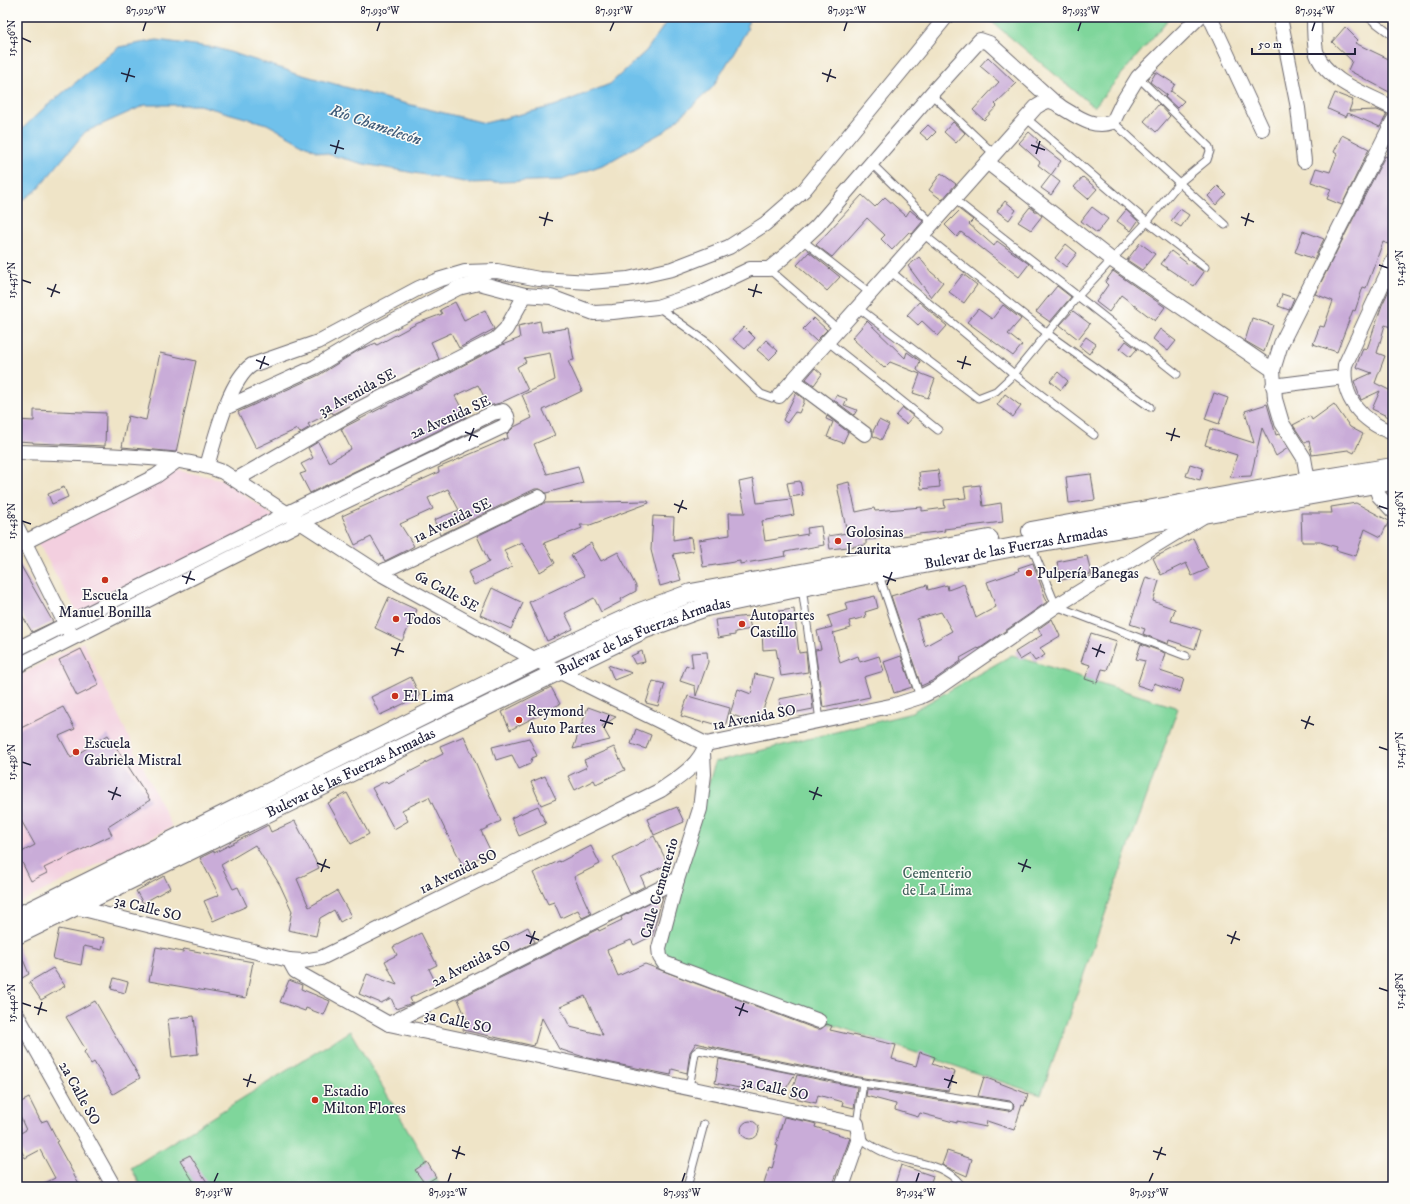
<svg xmlns="http://www.w3.org/2000/svg" width="1410" height="1204" viewBox="0 0 1410 1204" font-family="'IM FELL DW Pica',serif">
<style>
.built{fill:#f3cfdf}
.green{fill:#7fd69b;stroke:#507c6b}
.water{fill:#70c1eb;stroke:#497293}
.building{fill:#c9acd8;fill-rule:evenodd}
.lines{fill:none;stroke-linecap:round;stroke-linejoin:round}
.service-casing{stroke:#6a666c;stroke-width:9}
.minor-casing{stroke:#6a666c;stroke-width:16}
.tertiary-casing{stroke:#6a666c;stroke-width:20}
.service{stroke:#fff;stroke-width:7}
.minor{stroke:#fff;stroke-width:14}
.tertiary{stroke:#fff;stroke-width:18}
.ticks{fill:none;stroke:#22223b;stroke-width:1.5}
.poi-dot{fill:#c8321e;stroke:#fdfcf7;stroke-width:1.5}
.labels{text-anchor:middle;stroke-width:3;stroke-linejoin:round;paint-order:stroke}
.street-label{font-size:15px;fill:#22223b;stroke:#fdfcf7}
.poi-label{font-size:15px;fill:#22223b;stroke:#fdfcf7;text-anchor:start}
.park-label{font-size:15px;fill:#43615d;stroke:#fdfcf7}
.water-label{font-size:16px;font-style:italic;fill:#3d5a79;stroke:#fdfcf7}
.neatline{fill:none;stroke:#22223b;stroke-width:1.5}
.ticks-label{font-size:10px;text-anchor:middle;fill:#22223b}
</style>
<rect width="100%" height="100%" fill="#fdfcf7"/>
<filter id="ink" filterUnits="userSpaceOnUse"><feTurbulence type="fractalNoise" baseFrequency=".025" numOctaves="2"/><feDisplacementMap in="SourceGraphic" scale="8" xChannelSelector="R" yChannelSelector="G"/><feConvolveMatrix kernelMatrix="1 2 1 2 8 2 1 2 1" color-interpolation-filters="sRGB"/></filter>
<filter id="wash" filterUnits="userSpaceOnUse"><feTurbulence type="fractalNoise" baseFrequency=".012" numOctaves="4" result="noise"/><feDisplacementMap in="SourceGraphic" scale="16" xChannelSelector="R" yChannelSelector="G"/><feGaussianBlur stdDeviation="0.9" result="paint"/><feColorMatrix in="noise" values="0 0 0 0 0 0 0 0 0 0 0 0 0 0 0 0 0 1.4 0 .05"/><feComposite in="paint" operator="in"/></filter>
<g filter="url(#wash)">
<rect width="100%" height="100%" fill="#efe4c7"/>
<!-- built -->
<g class="built">
<polygon points="175,470 221,479 275,517 80,617 38,543"/>
<polygon points="83,642 172,827 17,904 17,677"/>
</g>
<!-- green -->
<g class="green">
<polygon points="986,17 1170,17 1094,107"/>
<polygon points="1012,655 1178,708 1041,1095 656,965 715,762 908,714"/>
<polygon points="350,1031 441,1187 142,1187 131,1168"/>
</g>
<!-- water -->
<polygon class="water" points="670,17 749,17 747,30 713,87 665,131 605,164 562,180 470,183 364,164 316,151 267,124 199,105 145,105 85,132 37,190 17,204 17,134 43,109 119,47 157,40 217,48 296,73 391,100 485,123 554,106 610,84 646,51"/>
<g id="blocks">
<!-- building -->
<g class="building">
<polygon points="1345,27 1358,40 1355,43 1393,61 1393,94 1348,70 1352,61 1332,42"/>
<polygon points="988,57 1016,84 995,104 997,106 984,120 973,110 999,82 980,66"/>
<polygon points="1156,72 1175,84 1170,92 1171,91 1184,101 1177,108 1165,97 1167,95 1150,82"/>
<polygon points="1335,93 1353,100 1349,111 1377,110 1387,114 1380,127 1348,113 1346,117 1328,109"/>
<polygon points="1159,104 1170,116 1156,132 1144,121"/>
<polygon points="953,122 965,133 956,143 944,132"/>
<polygon points="928,125 936,132 928,140 920,133"/>
<polygon points="1029,132 1038,140 1036,142 1061,161 1051,175 1038,165 1040,162 1019,143"/>
<polygon points="1342,135 1369,149 1342,205 1327,199 1331,189 1311,182 1316,168 1330,172 1337,154 1334,152"/>
<polygon points="1385,156 1393,160 1393,246 1383,242 1366,288 1363,287 1355,311 1353,310 1337,352 1313,344 1320,326 1324,327 1333,301 1315,294"/>
<polygon points="941,173 956,184 942,200 929,190"/>
<polygon points="1051,175 1060,182 1051,195 1041,188"/>
<polygon points="1083,177 1097,189 1088,199 1074,187"/>
<polygon points="1218,186 1226,194 1216,205 1208,196"/>
<polygon points="862,195 875,207 885,197 906,216 910,210 923,221 912,234 909,232 892,250 881,239 885,235 867,218 832,257 816,245"/>
<polygon points="1005,201 1016,210 1009,220 997,211"/>
<polygon points="1030,207 1042,216 1031,230 1018,222"/>
<polygon points="1092,207 1108,219 1097,233 1081,221"/>
<polygon points="1180,209 1189,215 1181,227 1171,221"/>
<polygon points="960,210 973,220 969,224 994,246 997,241 1029,264 1019,277 961,232 957,237 945,225"/>
<polygon points="1126,210 1138,221 1131,231 1117,221"/>
<polygon points="1303,231 1324,239 1314,259 1295,252"/>
<polygon points="1140,243 1155,254 1142,270 1127,260"/>
<polygon points="1066,244 1077,253 1066,267 1055,258"/>
<polygon points="1171,251 1188,264 1190,262 1204,272 1194,286 1161,264"/>
<polygon points="809,252 840,277 827,291 797,265"/>
<polygon points="919,257 931,272 943,282 931,297 908,266"/>
<polygon points="1113,271 1165,307 1155,321 1121,295 1109,312 1096,302 1108,285 1105,282"/>
<polygon points="963,274 977,285 964,303 949,292"/>
<polygon points="1393,282 1393,328 1385,325 1377,353 1385,356 1375,383 1393,392 1393,419 1372,409 1380,391 1361,400 1354,381 1372,373 1356,367 1363,348 1367,349 1382,305"/>
<polygon points="1057,286 1071,297 1050,322 1036,312"/>
<polygon points="1282,294 1294,298 1289,310 1278,306"/>
<polygon points="455,302 464,320 485,310 494,329 459,348 451,333 431,342 439,359 333,414 332,412 308,424 310,427 300,433 297,429 256,448 238,412 319,375 359,350 376,343 377,345 418,323 442,314 440,310"/>
<polygon points="919,302 947,326 938,336 922,321 918,325 907,315"/>
<polygon points="1003,305 1021,319 1008,334 1022,345 1013,356 967,322 978,309 992,319"/>
<polygon points="1073,311 1090,324 1078,339 1060,325"/>
<polygon points="814,318 827,330 816,341 803,329"/>
<polygon points="1252,318 1273,325 1264,352 1245,341"/>
<polygon points="540,321 542,332 568,328 574,360 568,361 582,391 543,410 555,435 534,444 547,474 578,466 583,483 546,493 540,489 535,489 440,535 434,520 459,510 448,489 428,498 433,509 400,524 414,546 409,549 385,561 371,537 355,545 342,516 439,472 438,468 508,438 507,434 514,427 532,418 522,395 555,380 550,353 524,358 526,362 517,367 528,390 500,403 489,406 478,385 455,396 466,417 310,493 300,474 306,472 301,464 313,458 308,448 318,442 329,462 351,449 341,429 502,345 520,338 518,326"/>
<polygon points="867,321 905,358 907,352 920,361 917,370 922,374 935,379 928,398 913,393 920,374 890,362 884,368 852,338"/>
<polygon points="744,327 755,338 745,349 733,339"/>
<polygon points="1160,329 1176,341 1168,351 1153,339"/>
<polygon points="1086,337 1096,344 1089,354 1079,346"/>
<polygon points="766,340 778,351 769,360 757,350"/>
<polygon points="1126,341 1137,349 1130,357 1120,349"/>
<polygon points="160,353 196,361 176,452 122,447 128,416 146,420"/>
<polygon points="815,368 822,374 814,385 806,379"/>
<polygon points="1058,372 1068,381 1061,390 1050,381"/>
<polygon points="796,393 804,399 804,402 799,413 795,412 787,423 783,420"/>
<polygon points="1214,393 1228,398 1219,424 1205,419"/>
<polygon points="1005,394 1021,406 1013,417 997,405"/>
<polygon points="836,395 847,399 844,405 857,410 854,415 834,400"/>
<polygon points="1267,404 1276,435 1279,434 1288,448 1276,456 1262,428 1251,476 1230,477 1237,455 1205,445 1210,429 1254,443 1245,411"/>
<polygon points="1334,404 1350,427 1363,434 1354,453 1348,450 1312,455 1309,441 1305,443 1293,425 1310,416 1312,420"/>
<polygon points="903,408 913,416 906,424 896,416"/>
<polygon points="34,410 106,413 105,446 33,443 33,442 17,441 17,420 34,421"/>
<polygon points="827,416 848,432 843,443 827,437 833,422 826,419"/>
<polygon points="879,420 889,425 881,440 873,436 873,431"/>
<polygon points="1190,464 1203,468 1200,480 1186,476"/>
<polygon points="938,470 940,487 921,489 919,472"/>
<polygon points="1091,474 1095,500 1069,503 1066,477"/>
<polygon points="753,479 757,503 791,499 794,515 762,521 765,541 808,534 807,528 821,526 824,545 785,552 786,556 740,564 740,561 703,567 699,540 730,535 729,513 745,513 739,482"/>
<polygon points="800,481 803,495 790,497 787,483"/>
<polygon points="849,482 856,512 874,508 875,511 922,507 922,511 945,508 944,500 966,498 964,487 980,485 983,506 1001,503 1003,522 944,529 945,531 866,540 866,545 830,549 828,536 847,533 837,485"/>
<polygon points="64,487 68,497 52,504 48,494"/>
<polygon points="648,501 649,503 590,525 580,525 582,528 544,543 555,563 540,572 522,542 504,550 512,567 474,585 468,572 489,562 477,536 544,503"/>
<polygon points="1356,503 1389,521 1381,537 1365,529 1356,556 1336,550 1337,547 1320,542 1302,542 1301,513 1332,513 1331,507"/>
<polygon points="653,516 674,517 673,540 691,537 693,551 673,554 681,580 660,586 651,550"/>
<polygon points="1193,538 1208,569 1192,576 1186,563 1161,575 1153,558"/>
<polygon points="591,543 601,561 618,552 636,586 636,591 621,599 622,601 601,612 594,598 565,613 573,629 547,641 529,602 584,576 571,555"/>
<polygon points="1087,556 1091,574 1061,580 1057,562"/>
<polygon points="17,559 53,622 32,632 17,607"/>
<path d="M1033,563L1047,602L979,649L978,648L960,658L961,661L934,680L921,686L891,596L927,585L928,590L947,585L948,590L964,584L976,618L996,607L987,582L1019,571L1018,568ZM941,612L952,631L925,646L917,619Z"/>
<polygon points="1146,577 1159,581 1153,601 1175,609 1171,621 1201,630 1195,649 1169,640 1168,644 1143,634 1145,629 1130,624"/>
<polygon points="492,588 523,603 511,629 480,615"/>
<polygon points="875,596 878,608 865,612 866,617 849,621 851,628 834,633 833,632 840,663 858,656 860,662 879,656 884,671 864,677 870,697 823,707 815,650 821,649 817,631 832,627 828,616 847,610 845,603"/>
<polygon points="389,597 417,610 402,641 375,628"/>
<polygon points="794,609 799,653 806,652 808,672 781,676 776,649 763,650 762,632 781,632 779,611"/>
<polygon points="748,616 751,629 735,632 735,635 718,638 715,620"/>
<polygon points="1052,619 1060,636 1040,648 1045,655 1035,661 1030,654 1020,660 1015,652 1042,635 1038,629"/>
<polygon points="1091,633 1117,641 1107,670 1102,669 1097,683 1085,679 1090,665 1081,662"/>
<polygon points="1141,644 1165,653 1160,671 1184,679 1180,692 1154,683 1152,690 1137,685 1145,661 1136,659"/>
<polygon points="81,649 99,685 77,696 59,660"/>
<polygon points="642,651 645,662 635,664 631,656"/>
<polygon points="707,652 708,662 696,696 695,686 680,681 686,665 693,668 691,653"/>
<polygon points="901,656 912,687 894,693 884,662"/>
<polygon points="608,665 632,673 614,680"/>
<polygon points="755,674 774,678 758,724 730,714 738,689 751,694"/>
<polygon points="411,677 420,696 380,715 371,697"/>
<polygon points="653,681 665,684 658,706 646,703"/>
<polygon points="551,687 560,704 510,730 502,712"/>
<polygon points="811,693 813,709 782,715 779,699"/>
<polygon points="688,696 730,708 725,727 704,721 704,723 681,716"/>
<polygon points="63,707 75,729 59,736 71,758 108,735 150,800 108,827 112,835 44,868 47,873 31,881 18,854 35,845 17,813 17,730"/>
<polygon points="588,707 616,717 602,726 610,740 573,749"/>
<polygon points="636,729 651,735 646,749 631,744"/>
<polygon points="464,736 501,821 481,831 491,852 463,866 429,797 402,810 408,821 394,829 372,788 386,781 388,783 425,764 425,763 443,754 440,746"/>
<polygon points="529,738 537,756 532,758 530,764 519,769 512,755 496,760 492,747"/>
<polygon points="614,747 625,770 596,784 594,780 575,790 568,776 587,767 584,760"/>
<polygon points="545,776 556,799 541,805 531,782"/>
<polygon points="347,793 369,834 351,844 328,803"/>
<polygon points="538,806 546,824 519,836 511,818"/>
<polygon points="677,807 684,822 654,835 647,819"/>
<polygon points="295,821 319,868 297,879 309,907 337,891 351,916 340,922 334,910 320,918 316,936 288,930 292,911 280,885 255,845 221,865 233,889 238,887 247,906 213,921 204,901 219,895 200,858 214,851 214,853 268,825 271,832"/>
<polygon points="654,836 668,864 641,877 645,886 630,894 613,857"/>
<polygon points="591,846 600,864 574,877 591,914 582,918 578,910 561,918 554,902 548,904 533,873 559,861 560,862"/>
<polygon points="164,876 170,888 143,903 136,891"/>
<path d="M663,896L652,936L634,945L631,940L607,950L618,976L645,964L816,1029H821L827,1024L832,1026L830,1030L896,1045L892,1059L916,1066L920,1052L935,1057L932,1064L955,1072L948,1091L864,1078L721,1049L696,1043L690,1052L687,1073L672,1069L671,1075L656,1072L587,1058L559,1049L542,1018L534,1046L463,1030L466,1018L458,999L598,929L599,931L622,920L621,917ZM585,996L603,1035L570,1027L560,1007Z"/>
<polygon points="528,927 535,942 510,954 503,940"/>
<polygon points="59,929 105,938 102,950 84,946 81,965 53,959"/>
<polygon points="421,933 437,965 429,969 437,985 410,998 412,1003 396,1009 391,998 381,1003 359,994 367,974 397,985 385,961 397,955 393,947"/>
<polygon points="17,945 29,974 17,981"/>
<polygon points="156,947 183,952 184,949 253,962 246,998 149,981"/>
<polygon points="53,968 65,986 41,1000 29,982"/>
<polygon points="114,978 128,982 125,993 111,989"/>
<polygon points="289,980 302,985 301,989 330,1001 324,1015 306,1008 305,1011 280,1002"/>
<polygon points="95,1001 140,1078 113,1094 94,1062 91,1064 84,1052 86,1050 66,1017"/>
<polygon points="194,1016 198,1054 172,1057 168,1019"/>
<polygon points="719,1059 795,1074 782,1095 750,1088 744,1089 715,1083"/>
<polygon points="797,1075 857,1087 854,1108 842,1105 843,1102 818,1095 816,1103 790,1097"/>
<polygon points="984,1077 1028,1094 1024,1106 1022,1105 1014,1130 987,1121 986,1127 957,1121 957,1123 920,1113 918,1117 895,1110 896,1104 866,1096 867,1089 1008,1111 1013,1109 1014,1105 1010,1101 978,1096"/>
<polygon points="29,1098 41,1122 47,1120 58,1141 56,1142 81,1187 37,1187 55,1178 40,1150 25,1158 17,1142 17,1135 26,1130 17,1110 17,1104"/>
<polygon points="784,1117 809,1122 816,1124 815,1127 850,1138 832,1187 763,1187 769,1168 772,1169 778,1146 776,1145"/>
<circle cx="750" cy="1130" r="9"/>
<polygon points="947,1151 972,1159 967,1176 942,1165"/>
<polygon points="190,1155 210,1187 197,1187 180,1160"/>
<polygon points="427,1162 436,1177 425,1184 415,1170"/>
<polygon points="901,1165 933,1176 929,1187 894,1187"/>
</g>
</g>
</g>
<g filter="url(#ink)">
<use href="#blocks" fill-opacity="0" stroke="#6a666c" stroke-width="1"/>
<g class="lines">
<!-- service casing -->
<g class="service-casing">
<g id="service">
<polyline points="1368,17 1393,36"/>
<polyline points="931,94 994,154"/>
<polyline points="1026,118 1147,222 1205,267"/>
<polyline points="1113,122 1225,225"/>
<polyline points="871,163 932,223"/>
<polyline points="954,199 1177,374"/>
<polyline points="923,234 1048,334 1150,407"/>
<polyline points="802,240 870,293"/>
<polyline points="769,269 838,329"/>
<polyline points="890,271 1014,374 1094,435"/>
<polyline points="658,307 708,343 761,394 772,398 779,396"/>
<polyline points="857,307 978,398 996,391 1014,374 1078,296 1147,222 1179,183 1207,160 1210,151 1209,147 1138,77"/>
<polyline points="827,341 938,430"/>
<polyline points="1031,545 1056,606 1186,656"/>
<polyline points="878,572 920,697"/>
<polyline points="802,587 820,721"/>
<polyline points="689,1088 695,1053 699,1050 863,1083 1009,1106"/>
<polyline points="857,1124 863,1083"/>
<path d="M859,1138C868,1143 877,1150 886,1153C911,1164 942,1161 960,1184V1187"/>
<polyline points="687,1187 704,1124"/>
</g>
</g>
<!-- minor casing -->
<g class="minor-casing">
<g id="minor">
<polyline points="1210,17 1262,129"/>
<polyline points="1280,17 1298,108 1304,161"/>
<path d="M1314,17C1314,28 1314,40 1316,51C1323,80 1369,95 1393,108"/>
<polyline points="987,162 1112,260 1273,370"/>
<path d="M1393,261L1345,365C1341,399 1363,422 1393,433"/>
<polyline points="793,380 865,434"/>
<polyline points="1273,386 1344,377"/>
<path d="M779,396L1036,107C1041,104 1045,101 1050,101C1054,102 1058,104 1061,107C1078,117 1093,129 1113,122L1122,103L1138,77L1199,17"/>
<polyline points="225,408 315,367 375,331 458,288 479,283 525,295"/>
<path d="M17,452C57,453 97,454 136,457C166,459 195,461 223,472L379,573L536,660L706,744"/>
<path d="M207,466C215,439 229,380 252,365L318,342L419,288L438,280L465,272L497,271L539,279L590,282L628,279L672,269L729,247L765,224L804,190L946,17"/>
<polyline points="237,479 357,410 496,339 506,329 525,295 551,297 594,313 613,312 657,307 702,292 750,269 769,269 786,255 817,226 931,94 980,40 989,43 1053,101"/>
<polyline points="1308,481 1304,458 1282,423 1275,399 1273,370 1281,344 1393,121"/>
<polyline points="1375,485 1379,496 1393,511"/>
<polyline points="17,527 70,633"/>
<polyline points="17,546 156,476 178,460"/>
<polyline points="379,573 539,497"/>
<polyline points="17,649 288,513 493,413 503,411 507,416 508,421 504,426 302,522 17,666"/>
<polyline points="706,744 895,705 920,697 936,689 1056,606 1202,517"/>
<polyline points="703,753 704,774 700,809 677,880 659,948 660,957 664,963 819,1021"/>
<polyline points="71,903 75,907 289,960 295,971 389,1024 857,1124 859,1138 842,1187"/>
<path d="M289,960L303,961L321,958L661,790C678,778 700,765 706,744"/>
<polyline points="17,1015 114,1187"/>
<polyline points="389,1024 677,880"/>
</g>
</g>
<!-- tertiary casing -->
<g class="tertiary-casing">
<g id="tertiary">
<polyline points="1031,531 1308,481 1393,467"/>
<polyline points="17,917 536,660 640,612 691,593 989,539"/>
<path id="s1" d="M17,935L645,629L706,607L802,587L1030,544L1393,481"/>
</g>
</g>
<!-- service -->
<use href="#service" class="service"/>
<!-- minor -->
<use href="#minor" class="minor"/>
<!-- tertiary -->
<use href="#tertiary" class="tertiary"/>
</g>
</g>
<!-- ticks -->
<path class="ticks" d="M143,31L146,22M377,31L380,22M610,31L614,22M844,31L847,22M1078,31L1081,22M1312,31L1315,22M22,38L31,42M121,73L135,77M822,73L836,78M126,82L130,68M827,82L831,69M330,145L344,149M1031,145L1045,150M335,154L339,140M1036,154L1040,141M539,217L553,221M1241,217L1254,222M544,226L548,212M1245,226L1249,213M1379,265L1388,268M22,280L31,283M47,288L60,293M748,289L762,293M51,297L56,284M753,297L757,284M256,360L269,365M957,361L971,365M260,369L265,356M962,369L966,356M465,432L478,437M1166,433L1180,437M469,441L474,428M1171,441L1175,428M674,504L687,509M1379,506L1388,509M678,513L683,500M22,521L31,524M182,576L195,580M883,576L896,581M186,584L191,571M887,585L892,572M391,648L404,652M1092,648L1105,653M395,656L400,643M1096,657L1101,644M600,720L613,724M1301,720L1314,725M604,728L609,715M1305,729L1310,716M1379,747L1388,750M22,762L31,765M108,791L121,796M809,791L822,796M112,800L117,787M813,800L818,787M317,863L330,868M1018,863L1031,868M321,872L326,859M1022,872L1027,859M526,935L539,940M1227,935L1240,940M530,944L535,931M1231,944L1236,931M1379,988L1388,991M22,1003L31,1006M34,1007L47,1011M735,1007L748,1012M38,1015L42,1002M739,1016L744,1003M243,1079L256,1083M944,1079L957,1083M247,1087L251,1074M948,1088L953,1075M452,1150L465,1155M1153,1151L1166,1155M456,1159L460,1146M1157,1160L1162,1147M214,1182L218,1173M448,1182L451,1173M682,1182L685,1173M916,1182L919,1173M1149,1182L1153,1173"/>
<!-- markers -->
<g class="poi-dot">
<circle cx="838" cy="541" r="4"/>
<circle cx="1029" cy="573" r="4"/>
<circle cx="105" cy="580" r="4"/>
<circle cx="396" cy="619" r="4"/>
<circle cx="742" cy="624" r="4"/>
<circle cx="395" cy="696" r="4"/>
<circle cx="519" cy="720" r="4"/>
<circle cx="76" cy="752" r="4"/>
<circle cx="315" cy="1100" r="4"/>
</g>
<g class="labels">
<!-- street labels -->
<g class="street-label">
<text transform="translate(357 392) rotate(-28)" y="5">3a Avenida SE</text>
<text transform="translate(450 417) rotate(-24)" y="5">2a Avenida SE</text>
<text transform="translate(452 520) rotate(-26)" y="5">1a Avenida SE</text>
<text dy="5" stroke="none"><textPath href="#s1" startOffset="1079">Bulevar de las Fuerzas Armadas</textPath></text>
<text transform="translate(447 591) rotate(29)" y="5">6a Calle SE</text>
<text dy="5" stroke="none"><textPath href="#s1" startOffset="695">Bulevar de las Fuerzas Armadas</textPath></text>
<text transform="translate(754 717) rotate(-11)" y="5">1a Avenida SO</text>
<text dy="5" stroke="none"><textPath href="#s1" startOffset="371">Bulevar de las Fuerzas Armadas</textPath></text>
<text transform="translate(458 871) rotate(-26)" y="5">1a Avenida SO</text>
<text transform="translate(659 888) rotate(-74)" y="5">Calle Cementerio</text>
<text transform="translate(148 908) rotate(14)" y="5">3a Calle SO</text>
<text transform="translate(471 963) rotate(-27)" y="5">2a Avenida SO</text>
<text transform="translate(458 1021) rotate(12)" y="5">3a Calle SO</text>
<text transform="translate(775 1088) rotate(12)" y="5">3a Calle SO</text>
<text transform="translate(80 1093) rotate(61)" y="5">2a Calle SO</text>
</g>
<!-- poi labels -->
<g class="poi-label">
<text x="846" y="537">Golosinas<tspan x="846" dy="17">Laurita</tspan></text>
<text x="1037" y="578">Pulpería Banegas</text>
<text x="105" y="600" text-anchor="middle">Escuela<tspan x="105" dy="17">Manuel Bonilla</tspan></text>
<text x="750" y="620">Autopartes<tspan x="750" dy="17">Castillo</tspan></text>
<text x="404" y="624">Todos</text>
<text x="403" y="701">El Lima</text>
<text x="527" y="716">Reymond<tspan x="527" dy="17">Auto Partes</tspan></text>
<text x="84" y="748">Escuela<tspan x="84" dy="17">Gabriela Mistral</tspan></text>
<text x="323" y="1096">Estadio<tspan x="323" dy="17">Milton Flores</tspan></text>
</g>
<!-- park labels -->
<g class="park-label">
<text x="937" y="878">Cementerio<tspan x="937" dy="17">de La Lima</tspan></text>
</g>
<!-- water labels -->
<g class="water-label">
<text transform="translate(376 124) rotate(19)" y="6">Río Chamelecón</text>
</g>
</g>
<!-- margin -->
<rect width="1410" height="1204" fill="none" stroke="#fdfcf7" stroke-width="44"/>
<!-- scale -->
<path d="M1252 48v6h103v-6" fill="none" stroke="#22223b" stroke-width="2"/>
<text x="1258" y="48" font-size="12" fill="#22223b" stroke="#fdfcf7" stroke-width="3" paint-order="stroke">50 m</text>
<rect x="22" y="22" width="1366" height="1160" class="neatline"/>
<g class="ticks-label">
<text x="146" y="14">87.929°W</text>
<text x="380" y="14">87.930°W</text>
<text x="614" y="14">87.931°W</text>
<text x="847" y="14">87.932°W</text>
<text x="1081" y="14">87.933°W</text>
<text x="1315" y="14">87.934°W</text>
<text transform="translate(11 38) rotate(-90)" y="4">15.436°N</text>
<text transform="translate(1399 268) rotate(-90)" y="4">15.435°N</text>
<text transform="translate(11 280) rotate(-90)" y="4">15.437°N</text>
<text transform="translate(1399 509) rotate(-90)" y="4">15.436°N</text>
<text transform="translate(11 521) rotate(-90)" y="4">15.438°N</text>
<text transform="translate(1399 750) rotate(-90)" y="4">15.437°N</text>
<text transform="translate(11 762) rotate(-90)" y="4">15.439°N</text>
<text transform="translate(1399 991) rotate(-90)" y="4">15.438°N</text>
<text transform="translate(11 1003) rotate(-90)" y="4">15.440°N</text>
<text x="214" y="1196">87.931°W</text>
<text x="448" y="1196">87.932°W</text>
<text x="682" y="1196">87.933°W</text>
<text x="916" y="1196">87.934°W</text>
<text x="1149" y="1196">87.935°W</text>
</g>
</svg>
